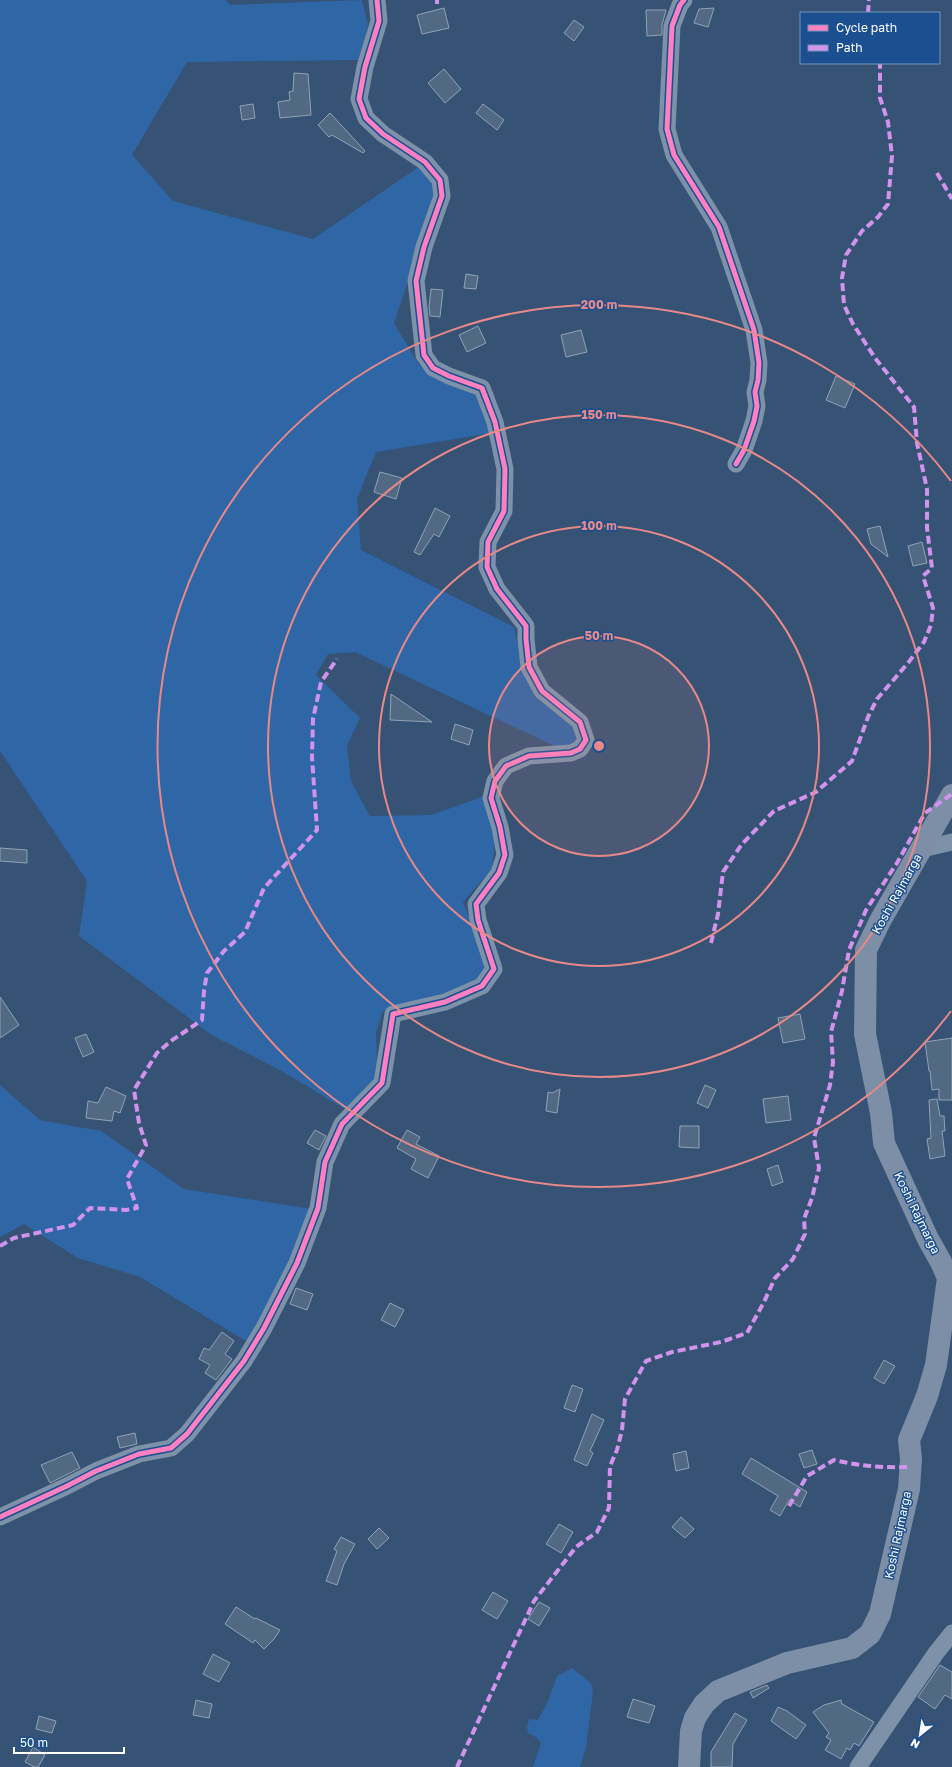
<svg xmlns="http://www.w3.org/2000/svg" width="952" height="1767" viewBox="0 0 952 1767" font-family="'Golos Text',sans-serif">
<style>
.green{fill:#2f66a5}
.building{fill:#526984;stroke:#92a2b6}
.lines{fill:none;stroke-linecap:round;stroke-linejoin:round}
.street{stroke:#7d92a8;stroke-width:17}
.primary{stroke:#7d8ea7;stroke-width:22}
.quiet{stroke:#d193ec;stroke-width:4;stroke-dasharray:8 4;stroke-linecap:butt}
.cycleway-casing{stroke:#1b4f8f;stroke-width:8}
.cycleway{stroke:#ff80c0;stroke-width:5}
.ring{fill:none;stroke:#e88989;stroke-width:2}
.labels{text-anchor:middle;stroke-width:3;stroke-linejoin:round;paint-order:stroke}
.street-label{font-size:12px;fill:#fff;stroke:#1b4f8f}
.centre{fill:#e88989;stroke:#1b4f8f;stroke-width:2}
.ring-label{font-size:12px;text-anchor:middle;font-weight:bold;fill:#e88989;stroke:#1b4f8f;stroke-width:3;stroke-linejoin:round;paint-order:stroke}
</style>
<rect width="100%" height="100%" fill="#365274"/>
<!-- green -->
<g class="green">
<polygon points="0,0 225,0 230,5 362,0 368,25 359,60 187,62 132,155 173,201 313,239 420,166 435,185 432,210 394,323 420,366 478,393 492,433 376,452 357,499 361,550 514,627 522,662 575,724 576,743 559,748 355,652 328,654 316,675 360,718 347,746 351,781 370,816 431,815 482,797 496,834 492,869 463,902 486,960 485,976 470,986 383,1011 376,1033 378,1078 348,1111 280,1070 213,1036 79,936 87,881 0,751"/>
<polygon points="0,1085 40,1120 101,1131 184,1189 312,1209 302,1246 251,1344 140,1277 78,1258 24,1224 0,1237"/>
<polygon points="572,1668 591,1683 593,1692 586,1747 580,1767 533,1767 541,1743 537,1738 528,1733 527,1727 529,1719 538,1720 548,1701 557,1676"/>
</g>
<!-- building -->
<g class="building">
<polygon points="444,8 449,28 422,34 417,15"/>
<polygon points="714,8 708,27 694,23 699,9"/>
<polygon points="646,10 666,10 662,25 662,35 647,36"/>
<polygon points="574,20 584,27 574,41 564,33"/>
<polygon points="444,69 461,89 445,103 428,83"/>
<polygon points="294,73 308,74 311,115 280,118 278,102 290,100 289,92 293,91"/>
<polygon points="253,104 255,118 242,120 240,106"/>
<polygon points="483,104 504,120 497,130 476,113"/>
<polygon points="330,113 365,151 363,153 332,135 329,137 318,125"/>
<polygon points="466,274 478,276 476,289 464,288"/>
<polygon points="431,289 443,290 440,317 430,316 429,307"/>
<polygon points="478,326 486,343 467,352 459,335"/>
<polygon points="581,330 587,352 566,357 561,335"/>
<polygon points="836,376 855,384 845,408 826,400"/>
<polygon points="380,472 402,478 396,499 374,492"/>
<polygon points="435,508 450,516 439,537 434,534 420,555 414,552"/>
<polygon points="880,526 888,557 871,544 867,529"/>
<polygon points="922,542 927,563 913,566 908,546"/>
<polygon points="391,694 432,722 390,720"/>
<polygon points="455,724 473,730 469,745 451,739"/>
<polygon points="0,848 27,850 27,863 0,861"/>
<polygon points="0,997 19,1025 0,1038"/>
<polygon points="800,1014 805,1039 783,1043 778,1018"/>
<polygon points="86,1034 94,1052 83,1057 75,1038"/>
<polygon points="952,1038 952,1100 939,1100 939,1089 932,1090 930,1071 929,1071 925,1042"/>
<polygon points="705,1085 716,1090 708,1108 697,1103"/>
<polygon points="106,1087 126,1096 120,1113 114,1111 112,1121 86,1118 88,1101 98,1103"/>
<polygon points="560,1089 557,1113 546,1111 548,1092 552,1093"/>
<polygon points="788,1096 791,1120 766,1123 763,1099"/>
<polygon points="937,1099 940,1116 944,1116 945,1131 942,1131 945,1156 930,1159 927,1139 931,1138 929,1100"/>
<polygon points="680,1126 699,1126 699,1148 679,1147"/>
<polygon points="315,1130 326,1136 319,1150 307,1143"/>
<polygon points="407,1130 420,1137 416,1144 439,1156 428,1178 411,1169 416,1159 397,1148"/>
<polygon points="778,1165 783,1182 772,1186 767,1169"/>
<polygon points="296,1288 313,1294 307,1310 290,1304"/>
<polygon points="390,1303 404,1310 395,1327 381,1320"/>
<polygon points="222,1332 234,1341 225,1354 232,1359 216,1380 205,1373 210,1365 199,1359 204,1348 209,1350"/>
<polygon points="884,1360 895,1366 884,1384 874,1378"/>
<polygon points="572,1385 583,1389 575,1412 564,1408"/>
<polygon points="592,1414 604,1420 590,1451 593,1453 587,1466 574,1460"/>
<polygon points="135,1433 137,1444 120,1448 117,1437"/>
<polygon points="812,1450 817,1464 804,1468 799,1454"/>
<polygon points="686,1451 689,1468 676,1471 673,1454"/>
<polygon points="72,1452 80,1468 50,1483 41,1465"/>
<polygon points="751,1458 807,1492 800,1507 789,1500 780,1516 770,1510 778,1496 742,1474"/>
<polygon points="681,1517 694,1529 685,1538 672,1527"/>
<polygon points="559,1524 573,1532 561,1553 546,1544"/>
<polygon points="379,1528 389,1538 377,1549 368,1539"/>
<polygon points="341,1537 355,1544 344,1564 337,1585 326,1581 337,1551 334,1549"/>
<polygon points="493,1592 508,1601 497,1619 482,1610"/>
<polygon points="539,1602 550,1608 539,1626 528,1619"/>
<polygon points="236,1607 255,1619 256,1618 280,1630 274,1639 264,1649 255,1640 253,1643 225,1624"/>
<polygon points="213,1654 230,1663 219,1682 203,1674"/>
<polygon points="940,1665 952,1672 952,1699 945,1695 935,1709 918,1697"/>
<polygon points="767,1685 769,1688 753,1698 750,1692"/>
<polygon points="633,1699 655,1706 649,1723 627,1717"/>
<polygon points="196,1700 212,1704 209,1718 193,1715"/>
<polygon points="841,1700 842,1704 874,1722 859,1746 854,1743 850,1750 847,1748 841,1759 825,1750 831,1740 826,1737 829,1733 813,1712 824,1705"/>
<polygon points="778,1707 787,1711 806,1725 796,1739 771,1721"/>
<polygon points="735,1713 747,1720 733,1744 732,1767 711,1767 711,1752"/>
<polygon points="39,1716 56,1721 52,1733 36,1729"/>
<polygon points="33,1747 45,1755 38,1767 34,1767 25,1762"/>
</g>
<g class="lines">
<!-- street -->
<g class="street">
<polyline points="684,0 680,5 672,26 667,129 674,155 719,227 754,330 759,363 758,380 755,392 757,406 754,421 744,450 736,464"/>
<polyline points="922,849 952,842"/>
<polyline points="0,1517 67,1486 96,1471 139,1454 171,1448 187,1434 244,1361 264,1328 297,1263 318,1208 325,1162 342,1124 382,1083 393,1014 445,1002 482,986 494,969 478,920 476,904 499,873 505,855 500,827 491,798 495,781 506,766 529,756 571,753 580,749 586,740 580,722 542,691 529,667 526,639 526,626 497,589 487,567 488,542 504,511 505,469 495,422 482,388 449,376 433,368 424,355 416,281 424,247 442,196 440,180 425,162 383,134 366,118 359,99 365,67 379,21 377,0"/>
<polyline points="858,1767 936,1653 952,1633"/>
</g>
<!-- primary -->
<polyline class="primary" points="689,1767 691,1731 695,1718 704,1704 718,1691 787,1663 852,1648 870,1634 880,1614 909,1489 911,1459 909,1440 927,1396 936,1365 948,1278 941,1262 928,1239 884,1143 881,1113 865,1034 866,950 880,921 952,795"/>
<!-- quiet -->
<g class="quiet">
<polyline points="437,4 437,0"/>
<polyline points="868,13 869,0"/>
<polyline points="937,173 952,199"/>
<polyline points="711,943 718,914 723,872 742,844 774,811 816,792 852,761 868,717 877,699 908,663 924,642 931,625 933,608 923,576 932,568 927,528 927,489 917,443 914,407 875,358 853,324 844,305 842,278 846,255 862,231 878,217 888,204 892,156 888,122 880,98 880,63"/>
<polyline points="0,1246 14,1238 73,1225 90,1208 126,1210 137,1208 127,1179 146,1145 139,1123 134,1090 157,1053 171,1041 202,1020 204,991 207,973 224,951 245,932 264,888 317,830 312,757 313,719 321,682 337,659"/>
<path d="M789,1506L807,1476L834,1460C859,1466 885,1468 910,1467"/>
<polyline points="457,1767 534,1601 576,1547 597,1532 609,1508 610,1466 617,1450 622,1430 625,1399 646,1361 672,1352 721,1342 747,1333 764,1302 775,1278 793,1259 805,1234 804,1219 812,1198 819,1168 814,1138 830,1085 833,1062 831,1032 842,991 849,950 866,910 897,863 925,813 952,794"/>
</g>
<!-- cycleway casing -->
<g class="cycleway-casing">
<g id="cycleway">
<polyline points="684,0 680,5 672,26 667,129 674,155 719,227 754,330 759,363 758,380 755,392 757,406 754,421 744,450 736,464"/>
<polyline points="0,1517 67,1486 96,1471 139,1454 171,1448 187,1434 244,1361 264,1328 297,1263 318,1208 325,1162 342,1124 382,1083 393,1014 445,1002 482,986 494,969 478,920 476,904 499,873 505,855 500,827 491,798 495,781 506,766 529,756 571,753 580,749 586,740 580,722 542,691 529,667 526,639 526,626 497,589 487,567 488,542 504,511 505,469 495,422 482,388 449,376 433,368 424,355 416,281 424,247 442,196 440,180 425,162 383,134 366,118 359,99 365,67 379,21 377,0"/>
</g>
</g>
<!-- cycleway -->
<use href="#cycleway" class="cycleway"/>
</g>
<!-- distance rings -->
<circle cx="599" cy="746" r="110" fill="#e88989" fill-opacity=".12"/>
<g class="ring">
<circle cx="599" cy="746" r="110"/>
<circle cx="599" cy="746" r="220"/>
<circle cx="599" cy="746" r="331"/>
<path d="M951 1011A441 441 0 1 1 951 481"/>
</g>
<g class="labels">
<!-- street labels -->
<g class="street-label">
<text transform="translate(897 894) rotate(-61)" y="4">Koshi Rajmarga</text>
<text transform="translate(917 1213) rotate(64)" y="4">Koshi Rajmarga</text>
<text transform="translate(898 1535) rotate(-78)" y="4">Koshi Rajmarga</text>
</g>
</g>
<circle cx="599" cy="746" r="6" class="centre"/>
<g class="ring-label">
<text x="599" y="309">200 m</text>
<text x="599" y="419">150 m</text>
<text x="599" y="530">100 m</text>
<text x="599" y="640">50 m</text>
</g>
<!-- legend -->
<rect x="800" y="12" width="140" height="52" fill="#1b4f8f" stroke="#7695bc"/>
<rect x="808" y="25" width="20" height="6" fill="#ff80c0" stroke="#7695bc"/>
<text x="836" y="32" font-size="12" fill="#ffffff">Cycle path</text>
<rect x="808" y="45" width="20" height="6" fill="#d193ec" stroke="#7695bc"/>
<text x="836" y="52" font-size="12" fill="#ffffff">Path</text>
<!-- north arrow -->
<g transform="translate(920 1735) rotate(210)" stroke="#1b4f8f" stroke-width="3" paint-order="stroke">
<path d="M0-3L7 15L0 10L-7 15Z" fill="#ffffff"/>
<text y="-6" font-size="11" font-weight="bold" text-anchor="middle" fill="#ffffff">N</text>
</g>
<!-- scale -->
<path d="M14 1747v6h110v-6" fill="none" stroke="#ffffff" stroke-width="2"/>
<text x="20" y="1747" font-size="12" fill="#ffffff" stroke="#1b4f8f" stroke-width="3" paint-order="stroke">50 m</text>
</svg>
